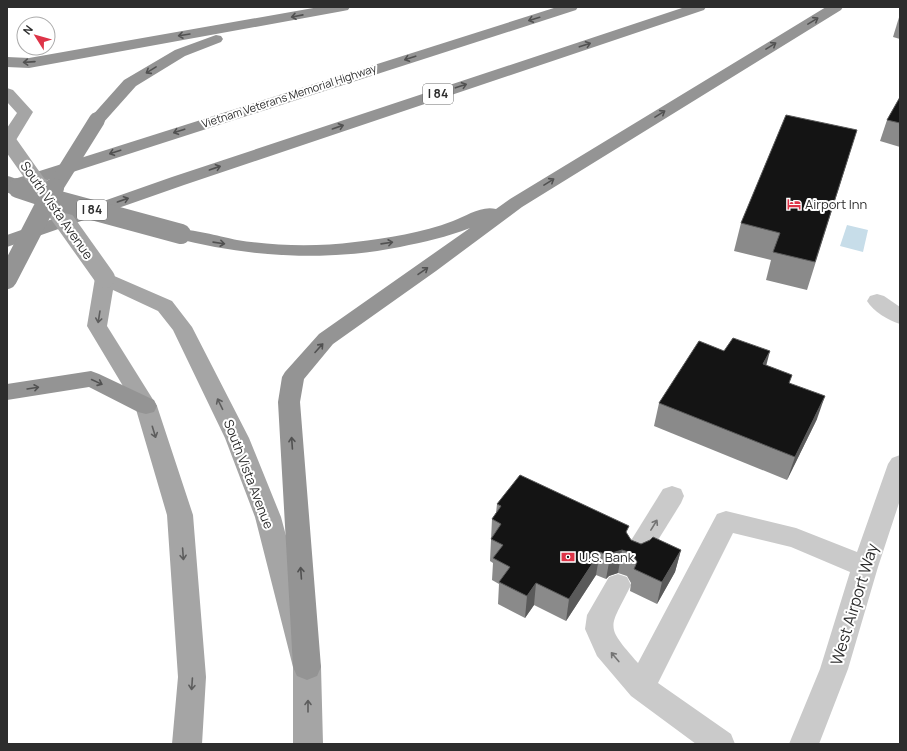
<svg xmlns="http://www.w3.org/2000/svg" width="907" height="751" viewBox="0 0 907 751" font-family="Manrope,sans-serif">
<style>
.water{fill:#c7dde9}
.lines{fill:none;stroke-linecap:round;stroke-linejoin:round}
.minor{fill:#cacaca;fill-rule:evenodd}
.major{fill:#a5a5a5;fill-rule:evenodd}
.highway{fill:#949494;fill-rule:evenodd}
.major-bridge-far1{stroke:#a5a5a5;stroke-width:16}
.major-bridge{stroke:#a5a5a5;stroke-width:20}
.highway-bridge-far1{stroke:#949494;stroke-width:16}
.highway-bridge{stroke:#949494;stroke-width:20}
.wall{fill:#8a8a8a}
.shaded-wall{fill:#5a5a5a}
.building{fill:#141414;stroke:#5a5a5a}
.oneway{stroke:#515151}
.oneway2{stroke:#5d5d5d}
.oneway3{stroke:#747474}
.labels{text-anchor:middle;stroke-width:4;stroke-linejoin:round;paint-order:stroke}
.far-street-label{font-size:11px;fill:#2d2d2d;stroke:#fff}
.shield{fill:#fff;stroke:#6c6c6c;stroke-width:1}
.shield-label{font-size:12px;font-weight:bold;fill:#2d2d2d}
.poi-label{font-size:13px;fill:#2d2d2d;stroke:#fff;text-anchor:start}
.street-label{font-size:13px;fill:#2d2d2d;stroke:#fff}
.near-street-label{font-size:16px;fill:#2d2d2d;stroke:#fff}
</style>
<rect width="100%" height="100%" fill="#fff"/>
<!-- water -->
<polygon class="water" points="847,225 868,230 863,252 840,246"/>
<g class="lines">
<!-- minor -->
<g class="minor">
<path d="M877,294L884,296L900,307V324C889,321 873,311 867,301L870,296Z"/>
<path d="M900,455V500L878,567L848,669L819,744H789L820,669L850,572L791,547L733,533L658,683L731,734L735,744H696L631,696L597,656L585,629L587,615L609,577L618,574L627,577L631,585C609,630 604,624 638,663L717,514L726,511L796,528L857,552L888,464L892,458Z"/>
<polygon points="672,486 681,489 684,496 681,503 645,561 636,565 627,561 623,554 627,547 663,489"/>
</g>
<!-- major -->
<g class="major">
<polygon points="7,88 13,90 33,112 13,145 7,146 7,128 17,113 7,102"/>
<polygon points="105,272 172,301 192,327 249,438 281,517 321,667 323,744 293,744 293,667 255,517 225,438 173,330 158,311 113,290 107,326 157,406 193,515 206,677 202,744 172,744 178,677 167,515 135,406 87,326 95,278 98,274"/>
</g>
<!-- highway -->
<g class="highway">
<polygon points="319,7 350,7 348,10 343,11 29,68 7,67 7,57 29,58"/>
<polygon points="557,7 578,7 576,10 20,189 14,190 7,188 8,181"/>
<polygon points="685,7 706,7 704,10 184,185 7,247 7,235 172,177"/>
<path d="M826,7H843L841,10L522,207L436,271L333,344L304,379L300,402L321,667L317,676L307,680L297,676L293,667L278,402L282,377L285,372L319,334L470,228C447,237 424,242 400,247C324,262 249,257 174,238L172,234L174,230C187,227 222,237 237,240C275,246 316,247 355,242C388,238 422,233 453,221C466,216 482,205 496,209L510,199Z"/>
<polygon points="216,35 221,36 223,39 221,42 185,56 136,86 103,123 97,125 91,123 89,120 91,117 124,80 175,50"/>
<polygon points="91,371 99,374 154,400 157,406 154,412 146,414 138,412 89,387 7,400 7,384"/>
</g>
<!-- major-bridge-far1 -->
<polyline class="major-bridge-far1" points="8,141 42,189"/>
<!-- major-bridge -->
<polyline class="major-bridge" points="41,188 105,278"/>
<!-- highway-bridge-far1 -->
<g class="highway-bridge-far1">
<polyline points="7,184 21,189"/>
<polyline points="54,189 97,120"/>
</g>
<!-- highway-bridge -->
<g class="highway-bridge">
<polyline points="18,188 48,198 181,234"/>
<polyline points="7,279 54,188"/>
</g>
</g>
<!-- wall -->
<g class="wall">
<polygon points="900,14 900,39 893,37"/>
<polygon points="900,97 900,147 880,141 887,120"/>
<polygon points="849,156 807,290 766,280 771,260 734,251 741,223"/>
<polygon points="766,366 790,383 817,419 787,480 654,426 659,403"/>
<polygon points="497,504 627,534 631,540 641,544 681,550 675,572 657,604 630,591 631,583 627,576 618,573 609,576 606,579 596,575 566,621 534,605 525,618 498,604 499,584 492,580 493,563 490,561 492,519 496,513"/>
</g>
<!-- shaded-wall -->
<g class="shaded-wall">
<polygon points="770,351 764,374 763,364"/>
<polygon points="825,396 817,419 787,480 795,457"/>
<polygon points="622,550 618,573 609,576 606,579 610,557 612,553"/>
<polygon points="681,550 675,572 657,604 662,582"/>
<polygon points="600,552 596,575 566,621 569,599"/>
<polygon points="536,583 534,605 525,618 527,596"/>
</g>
<!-- building -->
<g class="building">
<polygon points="900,97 900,123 887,120"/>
<polygon points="786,115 857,130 815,262 773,252 780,233 741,223"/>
<polygon points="733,338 770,351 763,364 792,375 789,383 825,396 795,457 659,403 699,341 724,351"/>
<polygon points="520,475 629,526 626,532 631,540 641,544 650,540 653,537 681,550 662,582 634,569 637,562 632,553 622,550 612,553 610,557 600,552 569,599 536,583 527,596 499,582 510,567 493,558 503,545 491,539 501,524 492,519 501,506 497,504"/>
</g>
<!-- one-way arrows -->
<defs><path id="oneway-shaft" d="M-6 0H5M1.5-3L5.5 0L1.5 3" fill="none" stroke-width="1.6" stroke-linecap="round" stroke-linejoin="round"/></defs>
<g class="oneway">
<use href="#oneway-shaft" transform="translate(297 16) rotate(169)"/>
<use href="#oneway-shaft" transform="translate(534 19) rotate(163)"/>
<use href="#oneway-shaft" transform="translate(813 21) rotate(-31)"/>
<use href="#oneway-shaft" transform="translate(184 35) rotate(171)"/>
<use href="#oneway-shaft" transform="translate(585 45) rotate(-18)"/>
<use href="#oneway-shaft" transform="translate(771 46) rotate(-32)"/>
<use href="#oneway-shaft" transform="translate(410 58) rotate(162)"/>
<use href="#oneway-shaft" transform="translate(29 62) rotate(176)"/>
<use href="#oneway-shaft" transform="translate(151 70) rotate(148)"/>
<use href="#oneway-shaft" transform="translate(461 86) rotate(-18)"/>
<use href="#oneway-shaft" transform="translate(660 114) rotate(-32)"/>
<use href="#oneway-shaft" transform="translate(338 127) rotate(-19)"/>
<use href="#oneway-shaft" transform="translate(179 131) rotate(162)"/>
<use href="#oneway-shaft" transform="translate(115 152) rotate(162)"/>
<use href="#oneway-shaft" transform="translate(215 168) rotate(-19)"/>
<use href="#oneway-shaft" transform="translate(549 182) rotate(-32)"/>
<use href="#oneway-shaft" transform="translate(123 200) rotate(-19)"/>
<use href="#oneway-shaft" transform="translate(219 243) rotate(8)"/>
<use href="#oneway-shaft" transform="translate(387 243) rotate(-8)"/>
<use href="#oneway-shaft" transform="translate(423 271) rotate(-35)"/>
<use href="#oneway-shaft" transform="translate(319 348) rotate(-48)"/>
<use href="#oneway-shaft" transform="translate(97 382) rotate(25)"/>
<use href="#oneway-shaft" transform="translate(33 388) rotate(-9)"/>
<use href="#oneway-shaft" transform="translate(292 443) rotate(-94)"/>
<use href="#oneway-shaft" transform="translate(301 573) rotate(-94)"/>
</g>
<g class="oneway2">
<use href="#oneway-shaft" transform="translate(99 317) rotate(99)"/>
<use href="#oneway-shaft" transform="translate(220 404) rotate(-116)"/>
<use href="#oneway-shaft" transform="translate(154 432) rotate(73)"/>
<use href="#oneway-shaft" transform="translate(183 554) rotate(86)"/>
<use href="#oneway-shaft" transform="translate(192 684) rotate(94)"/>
<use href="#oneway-shaft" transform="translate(308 706) rotate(-90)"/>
</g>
<g class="oneway3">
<use href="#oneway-shaft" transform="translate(654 525) rotate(-58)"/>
<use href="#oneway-shaft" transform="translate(615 657) rotate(-130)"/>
</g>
<!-- icons -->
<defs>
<g id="hotel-bare" transform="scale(1.08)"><path d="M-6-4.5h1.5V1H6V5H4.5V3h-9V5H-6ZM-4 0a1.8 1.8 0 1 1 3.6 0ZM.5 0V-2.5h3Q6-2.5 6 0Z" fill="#de3448" stroke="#fff" stroke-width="2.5" paint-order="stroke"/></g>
<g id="bank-bare" transform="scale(1.08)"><path d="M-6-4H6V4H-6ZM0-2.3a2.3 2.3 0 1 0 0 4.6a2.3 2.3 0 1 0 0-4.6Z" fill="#de3448" stroke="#fff" stroke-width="2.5" paint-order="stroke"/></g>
</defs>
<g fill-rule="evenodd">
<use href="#hotel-bare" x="794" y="204"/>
<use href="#bank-bare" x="568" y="557"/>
</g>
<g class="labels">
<!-- far-street labels -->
<g class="far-street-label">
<text transform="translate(289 96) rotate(-18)" y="4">Vietnam Veterans Memorial Highway</text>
</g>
<!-- shield labels -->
<g class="shield">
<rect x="423" y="84" width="30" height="20" rx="3"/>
<rect x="77" y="200" width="30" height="20" rx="3"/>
</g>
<g class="shield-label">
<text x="438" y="98">I 84</text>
<text x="92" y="214">I 84</text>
</g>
<!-- poi labels -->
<g class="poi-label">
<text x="805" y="209">Airport Inn</text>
<text x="579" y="562">U.S. Bank</text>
</g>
<!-- street labels -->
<g class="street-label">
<text transform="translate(57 210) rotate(55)" y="5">South Vista Avenue</text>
<text transform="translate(249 474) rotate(69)" y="5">South Vista Avenue</text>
</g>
<!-- near-street labels -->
<g class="near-street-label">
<text transform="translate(854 604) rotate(-73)" y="6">West Airport Way</text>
</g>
</g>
<!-- border -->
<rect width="907" height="751" fill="none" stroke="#2d2d2d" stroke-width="16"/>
<!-- north arrow -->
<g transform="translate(36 36) rotate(307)"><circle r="19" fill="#ffffff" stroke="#ababab"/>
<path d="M0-3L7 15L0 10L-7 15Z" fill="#de3448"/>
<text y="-6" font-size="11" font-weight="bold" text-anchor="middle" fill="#2d2d2d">N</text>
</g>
</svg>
